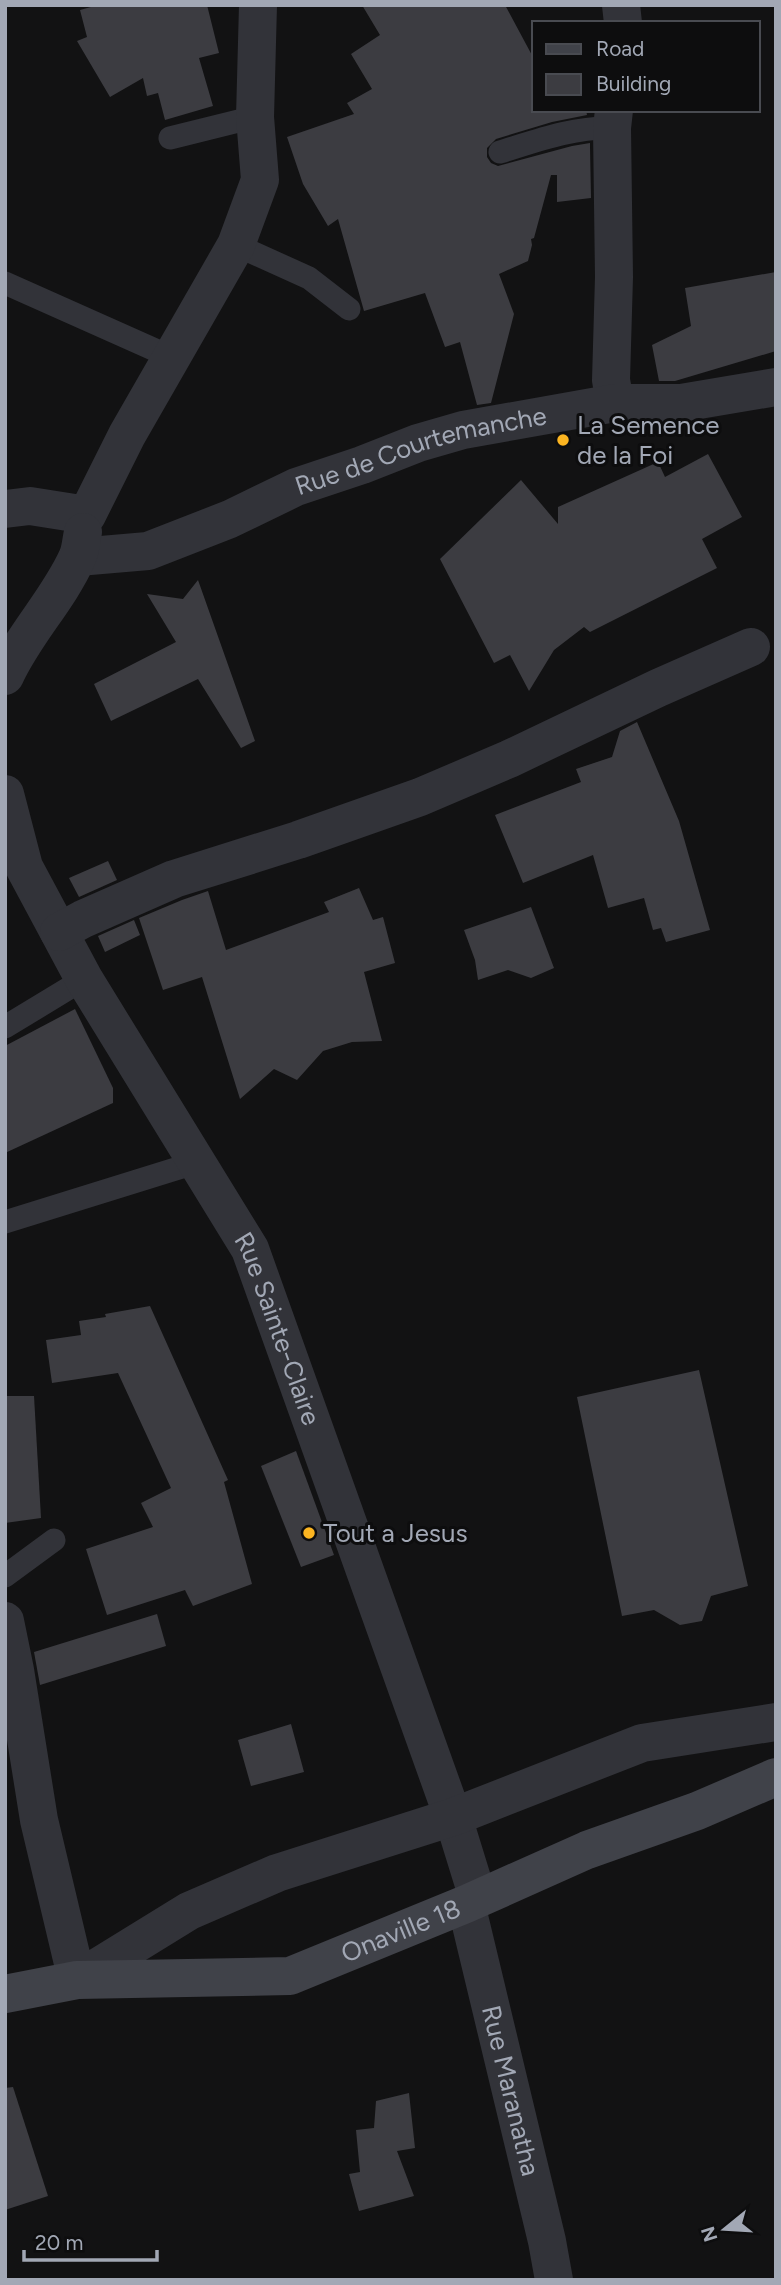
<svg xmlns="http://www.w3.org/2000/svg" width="781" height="2285" viewBox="0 0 781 2285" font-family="Figtree,sans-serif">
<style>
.building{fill:#3c3c41}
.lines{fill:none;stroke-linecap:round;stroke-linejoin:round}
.lane{stroke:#323339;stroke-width:23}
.street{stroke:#323339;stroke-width:38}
.secondary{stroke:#404249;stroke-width:38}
.poi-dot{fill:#fcb521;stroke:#0d0d0e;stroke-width:2.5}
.labels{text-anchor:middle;stroke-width:6;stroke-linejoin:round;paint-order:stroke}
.poi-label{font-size:26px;fill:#a2a8b5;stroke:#0d0d0e;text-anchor:start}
.street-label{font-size:26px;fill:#a2a8b5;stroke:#0d0d0e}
</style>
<rect width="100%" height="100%" fill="#121213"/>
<!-- building -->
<g class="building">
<polygon points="98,5 207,5 219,53 199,58 213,106 165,120 158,93 147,96 143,78 110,97 77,41 87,37 80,10"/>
<polygon points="362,5 505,5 534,59 534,110 586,110 587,115 552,122 496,139 487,148 487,157 491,163 498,166 572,146 590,143 590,147 591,198 557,202 557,175 551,175 534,238 531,239 532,245 528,261 499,274 514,314 491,403 477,405 460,342 445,347 425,293 364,311 338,219 328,226 303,184 287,137 354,114 347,103 372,89 351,54 380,35"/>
<polygon points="776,272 776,351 675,381 659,381 652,345 691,326 685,288"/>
<polygon points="708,454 742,517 702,539 717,568 590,632 584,627 554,650 529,691 510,655 494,663 440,559 521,480 558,524 558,507 658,462 665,477"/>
<polygon points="198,580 255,741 241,748 198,679 111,721 94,684 176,642 147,594 183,599"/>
<polygon points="637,722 679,821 710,930 666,942 661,928 653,930 644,898 608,908 593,855 523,883 495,815 581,782 576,769 612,757 620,731"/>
<polygon points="108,861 117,880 79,897 69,878"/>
<polygon points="359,888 373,920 383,917 395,963 364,972 382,1041 352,1042 323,1051 297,1080 274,1069 240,1099 202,977 163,990 139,918 182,900 208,891 226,950 329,912 324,902"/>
<polygon points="531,907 554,968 531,978 508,970 478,980 475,960 464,930"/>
<polygon points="134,920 140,935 105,952 98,936"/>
<polygon points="75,1009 113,1088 113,1103 5,1153 5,1046"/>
<polygon points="150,1306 228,1480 224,1482 252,1584 193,1606 185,1590 107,1615 86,1549 153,1527 141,1503 171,1488 118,1373 52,1383 46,1340 81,1335 79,1321 106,1317 105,1314"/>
<polygon points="699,1370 748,1586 711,1596 702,1621 680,1625 654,1610 622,1616 577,1397"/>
<polygon points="5,1396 34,1396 41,1518 5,1523"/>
<polygon points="296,1451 334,1555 301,1567 261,1466"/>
<polygon points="157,1614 166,1646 40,1685 34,1652"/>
<polygon points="291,1724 304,1772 251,1786 238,1740"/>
<polygon points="13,2087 48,2196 5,2210 5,2088"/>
<polygon points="409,2093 415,2148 397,2151 414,2196 359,2211 349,2174 360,2172 356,2130 374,2128 376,2101"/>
</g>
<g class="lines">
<!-- lane -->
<g class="lane">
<polyline points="170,138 255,117"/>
<path d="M500,152C536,141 573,127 612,128"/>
<polyline points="236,245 309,278 349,309"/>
<polyline points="5,283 171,357"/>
<polyline points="5,1027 84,979"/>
<polyline points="5,1222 198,1162"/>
<polyline points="5,1576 54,1540"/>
</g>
<!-- street -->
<g class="street">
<polyline points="621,5 623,23"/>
<polyline points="614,110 612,128 614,277 611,380 615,403"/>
<polyline points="5,509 30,506 87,515 127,435 236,245 260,180 255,117 258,5"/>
<path id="s1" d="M78,557L148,551L230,519L296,487L362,465L418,443L463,430L615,403H681L776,387"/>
<path d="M5,676C24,634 58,600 77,558C81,550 81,540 83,532"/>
<path id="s2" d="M5,794L24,867L84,979L250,1249L453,1817L478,1898"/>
<polyline points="59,932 83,919 174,879 298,840 420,797 509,759 658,688 751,647"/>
<polyline points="5,1621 15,1670 39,1820 77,1980 189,1911 277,1873 453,1817 642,1743 776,1722"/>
<path id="s3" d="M466,1904L547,2241L554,2280"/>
</g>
<!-- secondary -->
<path class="secondary" id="s4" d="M5,1994L77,1980L290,1976L466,1904L587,1850L697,1811L776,1777"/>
</g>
<!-- markers -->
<g class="poi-dot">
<circle cx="563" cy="440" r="7"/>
<circle cx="309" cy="1533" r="7"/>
</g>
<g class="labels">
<!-- poi labels -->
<g class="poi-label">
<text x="577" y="434">La Semence<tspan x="577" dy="30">de la Foi</tspan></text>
<text x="323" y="1542">Tout a Jesus</text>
</g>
<!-- street labels -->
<g class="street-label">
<text dy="9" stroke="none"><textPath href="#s1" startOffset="362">Rue de Courtemanche</textPath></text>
<text dy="9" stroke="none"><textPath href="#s2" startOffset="604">Rue Sainte-Claire</textPath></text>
<text dy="9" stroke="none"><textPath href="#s4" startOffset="406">Onaville 18</textPath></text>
<text dy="9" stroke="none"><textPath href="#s3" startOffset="192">Rue Maranatha</textPath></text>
</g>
</g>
<!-- border -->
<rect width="781" height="2285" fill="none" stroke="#a2a8b5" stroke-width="14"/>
<!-- legend -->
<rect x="532" y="21" width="228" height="91" fill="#0d0d0e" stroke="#494b51" stroke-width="2"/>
<rect x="546" y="44" width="35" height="10" fill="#404249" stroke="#494b51" stroke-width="2"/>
<text x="596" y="56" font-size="21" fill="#a2a8b5">Road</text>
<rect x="546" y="74" width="35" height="21" fill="#3c3c41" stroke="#494b51" stroke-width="2"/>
<text x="596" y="91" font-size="21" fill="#a2a8b5">Building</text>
<!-- north arrow -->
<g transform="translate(725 2229) rotate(252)" stroke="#0d0d0e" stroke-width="5" paint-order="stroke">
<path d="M0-5L12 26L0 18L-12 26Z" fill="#a2a8b5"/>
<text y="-10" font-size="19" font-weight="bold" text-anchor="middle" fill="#a2a8b5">N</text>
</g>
<!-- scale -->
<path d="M24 2250v10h133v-10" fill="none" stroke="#a2a8b5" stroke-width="3.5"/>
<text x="35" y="2250" font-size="21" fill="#a2a8b5" stroke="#0d0d0e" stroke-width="5" paint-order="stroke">20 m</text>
</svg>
